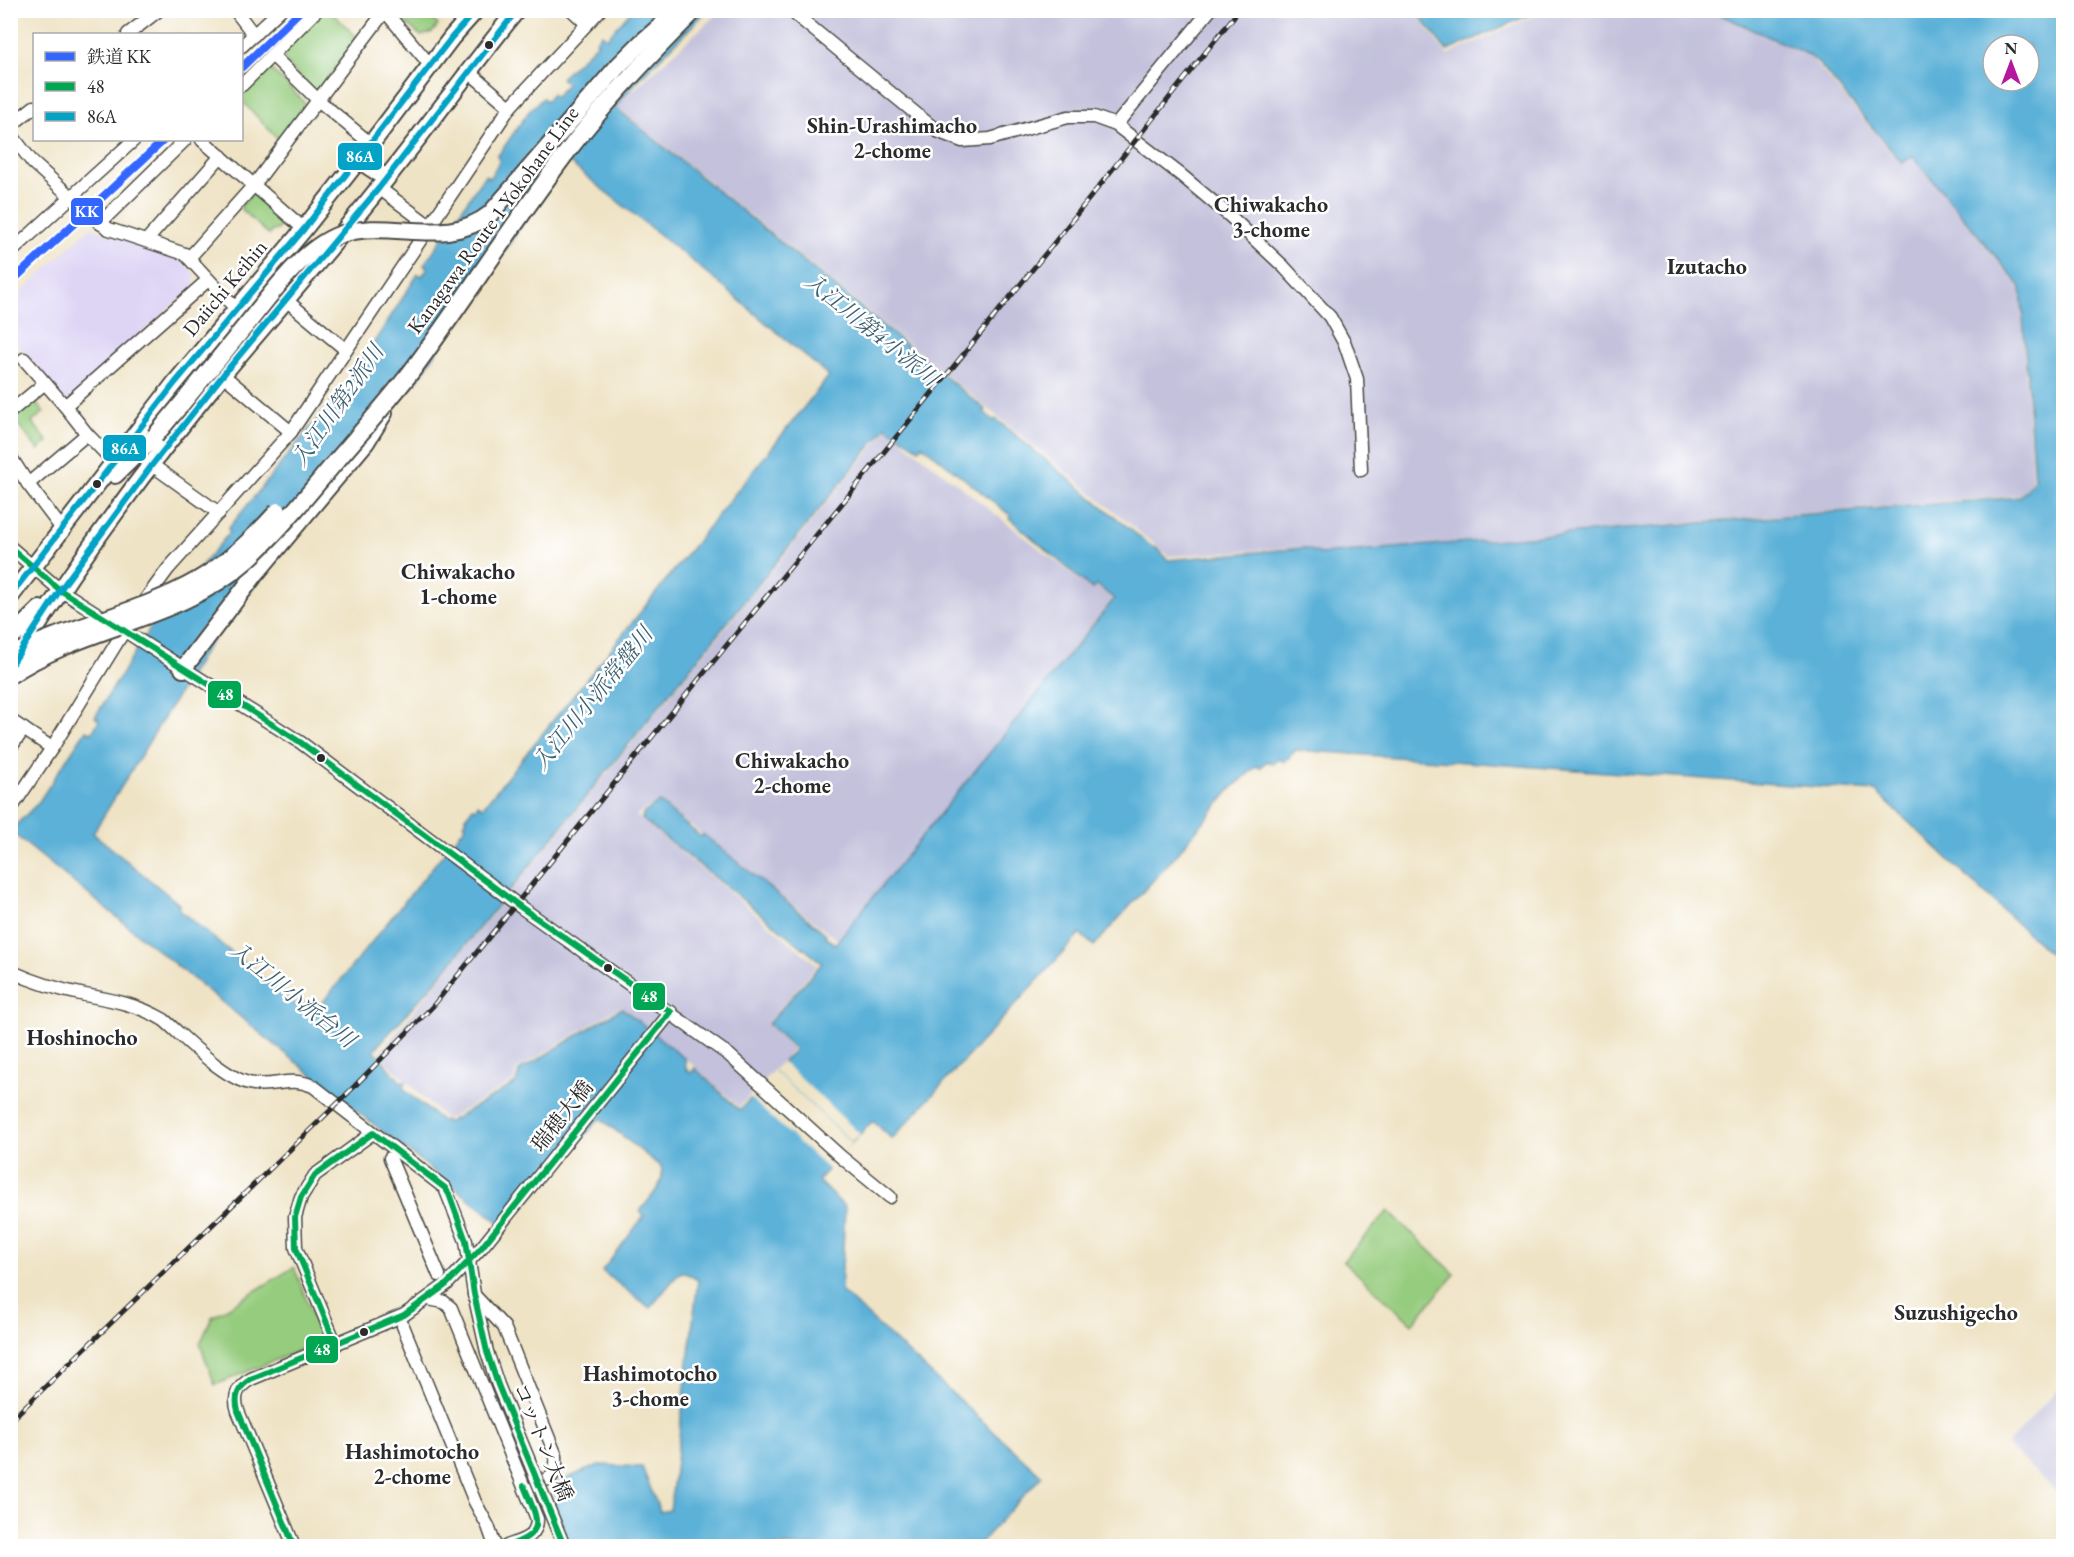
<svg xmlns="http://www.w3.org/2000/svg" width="2074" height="1557" viewBox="0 0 2074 1557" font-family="'EB Garamond','Noto Serif JP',serif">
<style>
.built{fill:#ded5f5}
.industrial{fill:#c3c1db}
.green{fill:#96cc7e;stroke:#607c54;stroke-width:1.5}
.water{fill:#5bb1d8;stroke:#436e82;stroke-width:1.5;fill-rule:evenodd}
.pier{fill:#efe3c5}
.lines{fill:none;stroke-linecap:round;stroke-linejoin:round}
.minor-casing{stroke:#484742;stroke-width:15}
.highway-casing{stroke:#484742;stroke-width:20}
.minor{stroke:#fff;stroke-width:12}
.highway{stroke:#fff;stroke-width:16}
.rail-casing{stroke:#2b2b2b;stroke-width:5}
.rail{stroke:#fff;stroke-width:3;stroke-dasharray:9;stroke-linecap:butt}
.minor-bridge-casing{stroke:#484742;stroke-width:15;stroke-linecap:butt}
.highway-bridge-casing{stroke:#484742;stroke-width:20;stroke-linecap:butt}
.minor-bridge{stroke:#fff;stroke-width:12}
.highway-bridge{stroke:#fff;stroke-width:16}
.bus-1-casing{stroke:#fff;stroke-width:10}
.bus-2-casing{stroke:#fff;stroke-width:10}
.bus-1{stroke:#00a651;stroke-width:6}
.bus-2{stroke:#02a3c6;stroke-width:6}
.rail-1-casing{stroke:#fff;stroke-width:12}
.rail-1{stroke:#36f;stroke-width:8}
.bus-dot{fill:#2b2b2b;stroke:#fff;stroke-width:2}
.labels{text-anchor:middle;stroke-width:5;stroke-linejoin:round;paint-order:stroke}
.street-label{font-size:21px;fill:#2b2b2b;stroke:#fff}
.neighbourhood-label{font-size:22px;font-weight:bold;fill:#2b2b2b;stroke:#fff}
.water-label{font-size:22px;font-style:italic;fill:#3e6170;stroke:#fff}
.line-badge{stroke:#fff;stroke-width:2}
.badge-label{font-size:16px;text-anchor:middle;font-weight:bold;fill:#fff}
</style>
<rect width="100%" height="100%" fill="#fff"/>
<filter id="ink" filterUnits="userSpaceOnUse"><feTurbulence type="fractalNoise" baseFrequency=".0167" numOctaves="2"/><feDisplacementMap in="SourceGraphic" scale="12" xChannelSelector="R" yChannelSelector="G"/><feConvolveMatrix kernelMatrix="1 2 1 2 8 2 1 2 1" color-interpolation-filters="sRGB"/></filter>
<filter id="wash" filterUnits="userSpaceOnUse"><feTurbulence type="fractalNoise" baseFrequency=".008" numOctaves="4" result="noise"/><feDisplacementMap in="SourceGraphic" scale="24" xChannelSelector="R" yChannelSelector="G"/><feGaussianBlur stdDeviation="1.35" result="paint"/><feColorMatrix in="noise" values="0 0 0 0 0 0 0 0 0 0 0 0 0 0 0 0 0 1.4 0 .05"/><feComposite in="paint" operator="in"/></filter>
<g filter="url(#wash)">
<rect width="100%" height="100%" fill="#efe3c5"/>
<!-- built -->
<polygon class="built" points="91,227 180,260 188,267 195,275 194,286 66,402 11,337 11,302"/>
<!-- industrial -->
<g class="industrial">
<polygon points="720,11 1414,11 1447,55 1545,11 1661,11 1668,19 1687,11 1709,11 1809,56 1901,164 1912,156 2020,288 2032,480 2020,495 1321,554 1304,547 1169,556 616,106"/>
<polygon points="887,429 1092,590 1096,586 1112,599 988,757 838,940 659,801 636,815 817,965 766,1024 793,1049 739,1107 691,1063 621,1006 516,1070 514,1081 446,1120 379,1054"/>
<polygon points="2063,1383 2063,1498 2007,1445"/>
</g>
<!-- green -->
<g class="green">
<polygon points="320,11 330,11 358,38 316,95 278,53"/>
<polygon points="401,11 426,11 438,25 433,32 421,36 400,18 403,13"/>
<polygon points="267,65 307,105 279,140 242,101 242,89"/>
<polygon points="253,192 286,219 277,230 272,231 269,235 240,208"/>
<polygon points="32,397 44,412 32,422 48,442 38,450 11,415"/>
<polygon points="1388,1211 1455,1274 1412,1324 1343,1261"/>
<polygon points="294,1267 322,1341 215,1385 200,1344 212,1317"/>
</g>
<!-- water -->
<g class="water">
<path d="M631,11H707L640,78L615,107L986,410L984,412L994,421L996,419L1152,547L1157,548L1168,560L1304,548L1321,554L2020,497L2034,480L2021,287L1913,156L1902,163L1820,65L1809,55L1712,11H2063V966L1875,791L1296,750L1284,762L1279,758L1273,764L1267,761L1260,768L1257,766L1231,789L1175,856L1094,946L1080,934L892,1139L874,1122H872L827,1168L828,1170L818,1181L845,1207L841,1291L1042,1476L977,1546H563L555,1517V1483L599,1465L642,1467L660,1512L670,1510L698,1280L684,1272L679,1273L650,1308L602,1271L644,1216L640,1211C649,1199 667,1183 661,1167L600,1118L539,1190L505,1227L363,1116L10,831L38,803L86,730L92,733L99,720L95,717L153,623L230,532L228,529L336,396L339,397L418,274L422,276L428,268L424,265L485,175L490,178L500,160L497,157L530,110L543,98L546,101L552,94L555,97L567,84L561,78L598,43L596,41L602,34L607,38ZM1993,45H2029V81H1993ZM566,160L696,264L829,376L607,654L483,807L478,804L476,808L473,807L465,818L467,820L464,823L466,826L318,1008L308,1006L300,1000L296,1005L178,909L180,905L93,833L206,649L373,432L419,378ZM886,427L919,449L922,445L1011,516L1009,518L1092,589L1097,585L1114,599L835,944L825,936L826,934L703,834L701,837L659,802L643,814L642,819L822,963L768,1024L794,1048V1051L783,1061L784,1062L741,1109H738L695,1068L691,1073L686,1069L685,1059L622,1008L519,1071L516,1083L452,1120L448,1122L442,1121L404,1090V1085L406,1082L400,1081L374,1050L437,980Z"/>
<polygon points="1416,11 1538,11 1447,51"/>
</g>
<!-- pier -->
<g class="pier">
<polygon points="783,1062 860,1134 852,1142 774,1070"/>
<polygon points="774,1071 852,1143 828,1169 749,1097"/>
</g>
</g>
<g filter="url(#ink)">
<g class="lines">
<!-- minor casing -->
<g class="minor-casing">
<g id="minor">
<polyline points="235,10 254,35"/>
<polyline points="384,10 431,66"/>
<polyline points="572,10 587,24"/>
<polyline points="790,10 937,131 962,141 990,139 1068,117 1094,117 1116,125 1181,175 1231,217 1284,267 1330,317 1345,344 1357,379 1361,470"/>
<polyline points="128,34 159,10"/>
<polyline points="242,46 280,10"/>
<polyline points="272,55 318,100 371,144"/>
<polyline points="468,71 510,107"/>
<polyline points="242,85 317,10"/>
<polyline points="1116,125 1210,10"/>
<polyline points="10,126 34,107"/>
<polyline points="10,133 33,163 71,197 134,140"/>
<polyline points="202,140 304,229"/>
<polyline points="379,188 430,226"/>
<polyline points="100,223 185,140"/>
<polyline points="146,241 221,156"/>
<polyline points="10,253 71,197 100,223 109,229 185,254 236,309"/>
<polyline points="189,258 254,185 385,11"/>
<polyline points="286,300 346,350"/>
<polyline points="24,359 65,406 208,280"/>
<polyline points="223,375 291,432"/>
<polyline points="65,406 87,434 114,462"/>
<polyline points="10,412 45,383"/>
<polyline points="10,456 28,484 62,529"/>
<polyline points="152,465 219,513"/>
<polyline points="28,484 87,434"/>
<polyline points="10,547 60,590 300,742 522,908 729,1055 840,1156 890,1197"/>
<polyline points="140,607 168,569 291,432 510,107 600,10"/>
<polyline points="10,720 52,748"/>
<polyline points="10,748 24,729"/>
<polyline points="10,810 52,748 127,626"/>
<path d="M10,971C34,982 60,990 85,995C113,1000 139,1005 164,1020C186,1039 226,1081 254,1084C277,1087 289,1076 313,1086L445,1188L466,1241L474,1294L487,1352"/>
<polyline points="390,1158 439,1275"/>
<path d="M474,1295L504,1327L556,1456C558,1485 544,1475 532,1489"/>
<path d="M428,1299L444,1302L451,1308L537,1519C537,1538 522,1540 507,1546"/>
<polyline points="403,1326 475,1502 488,1526 494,1543"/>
<polyline points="336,1345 296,1248 295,1217 301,1197 315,1175 373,1133"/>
<path d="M294,1546L238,1411C233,1396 237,1387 251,1379L404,1315L447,1284L482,1247L671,1012"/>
</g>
</g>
<!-- highway casing -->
<g class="highway-casing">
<g id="highway">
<polyline points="359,160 386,178"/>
<polyline points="115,475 155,436"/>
<polyline points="10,597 175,383 304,229 371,144 452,37 476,10"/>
<polyline points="10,638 40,609"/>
<path d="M19,655C80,557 150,462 224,373C275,312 328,252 378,189C425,131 469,69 517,10"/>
<polyline points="183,669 257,572 366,442 384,413"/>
</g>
</g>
<!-- minor -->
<use href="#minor" class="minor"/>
<!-- highway -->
<use href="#highway" class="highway"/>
<!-- rail casing -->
<g class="rail-casing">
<polyline id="rail" points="10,1421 341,1100 433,1006 1050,248 1239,10"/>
</g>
<!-- rail -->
<use href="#rail" class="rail"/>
<!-- minor-bridge casing -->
<g class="minor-bridge-casing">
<polyline id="minor-bridge" points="487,1352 498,1385 564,1546"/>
</g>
<!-- highway-bridge casing -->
<g class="highway-bridge-casing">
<g id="highway-bridge">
<path d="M155,436C184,401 213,366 242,330C268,299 300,250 339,235C389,217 445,250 490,214L618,66L642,42L679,10"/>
<path d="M10,656C71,625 139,614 198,580C229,562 254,538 278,511"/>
<path d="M10,675C84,625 179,621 247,560C278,532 305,498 332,466C359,435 386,404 411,372C464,301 511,226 564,156C603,104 649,56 695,10"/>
</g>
</g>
<!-- minor-bridge -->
<use href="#minor-bridge" class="minor-bridge"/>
<!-- highway-bridge -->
<use href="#highway-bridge" class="highway-bridge"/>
<!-- bus-1 casing -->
<g class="bus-1-casing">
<g id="bus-1">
<path d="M10,547L60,590L300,742L522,908L671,1012L482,1247L447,1284L404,1315L251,1379C238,1387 234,1396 238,1411L294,1546"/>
<polyline points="336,1345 296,1248 295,1217 301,1197 315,1175 373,1133 445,1188 449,1194 466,1241 474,1294 487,1352 498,1385 564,1546"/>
<path d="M507,1546C549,1533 537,1519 524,1486"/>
</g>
</g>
<!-- bus-2 casing -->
<g class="bus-2-casing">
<g id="bus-2">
<polyline points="10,596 175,383 304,229 452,37 476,10"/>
<polyline points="10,667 60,590 152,465 223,375 379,188 517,10"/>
</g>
</g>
<!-- bus-1 -->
<use href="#bus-1" class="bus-1"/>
<!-- bus-2 -->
<use href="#bus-2" class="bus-2"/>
<!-- rail-1 casing -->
<g class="rail-1-casing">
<g id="rail-1">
<polyline points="242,67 301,10"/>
<polyline points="10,283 164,140"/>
</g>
</g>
<!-- rail-1 -->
<use href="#rail-1" class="rail-1"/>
</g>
</g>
<!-- markers -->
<g class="bus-dot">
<circle cx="489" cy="45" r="5"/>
<circle cx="97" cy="484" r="5"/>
<circle cx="321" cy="758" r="5"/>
<circle cx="608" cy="968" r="5"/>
<circle cx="364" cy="1332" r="5"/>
</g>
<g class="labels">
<!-- street labels -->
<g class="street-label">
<text transform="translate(493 220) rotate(-54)" y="7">Kanagawa Route 1 Yokohane Line</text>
<text transform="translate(225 288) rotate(-50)" y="7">Daiichi Keihin</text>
<text transform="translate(562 1116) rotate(-51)" y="7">瑞穂大橋</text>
<text transform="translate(543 1442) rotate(68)" y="7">コットン大橋</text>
</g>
<!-- neighbourhood labels -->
<g class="neighbourhood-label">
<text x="892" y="133">Shin-Urashimacho<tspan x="892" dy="25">2-chome</tspan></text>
<text x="1271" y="212">Chiwakacho<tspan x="1271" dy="25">3-chome</tspan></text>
<text x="1707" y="274">Izutacho</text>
<text x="458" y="579">Chiwakacho<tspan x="458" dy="25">1-chome</tspan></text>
<text x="792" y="768">Chiwakacho<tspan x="792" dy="25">2-chome</tspan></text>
<text x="82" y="1045">Hoshinocho</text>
<text x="1956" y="1320">Suzushigecho</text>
<text x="650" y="1381">Hashimotocho<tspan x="650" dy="25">3-chome</tspan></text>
<text x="412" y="1459">Hashimotocho<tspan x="412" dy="25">2-chome</tspan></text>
</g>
<!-- water labels -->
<g class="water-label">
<text transform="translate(872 329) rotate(39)" y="8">入江川第4小派川</text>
<text transform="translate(337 405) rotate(-55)" y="8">入江川第2派川</text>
<text transform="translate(592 698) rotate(-51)" y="8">入江川小派常盤川</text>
<text transform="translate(293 994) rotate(39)" y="8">入江川小派台川</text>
</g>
</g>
<g class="line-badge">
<rect x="337" y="142" width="46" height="29" rx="6" fill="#02a3c6"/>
<rect x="70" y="197" width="34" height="29" rx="6" fill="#36f"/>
<rect x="102" y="434" width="45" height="28" rx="6" fill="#02a3c6"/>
<rect x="207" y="680" width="35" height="29" rx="6" fill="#00a651"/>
<rect x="632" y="982" width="34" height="29" rx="6" fill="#00a651"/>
<rect x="305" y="1335" width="34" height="29" rx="6" fill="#00a651"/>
</g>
<g class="badge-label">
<text x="360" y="162">86A</text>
<text x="87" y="217">KK</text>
<text x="125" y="454">86A</text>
<text x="225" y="700">48</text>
<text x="649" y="1002">48</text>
<text x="322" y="1355">48</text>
</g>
<!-- margin -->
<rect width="2074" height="1557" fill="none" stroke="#fff" stroke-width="36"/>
<!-- legend -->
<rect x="33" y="33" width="210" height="108" fill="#ffffff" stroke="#aaaaaa" stroke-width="1.5"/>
<rect x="45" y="52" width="30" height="9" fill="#3366ff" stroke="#aaaaaa" stroke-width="1.5"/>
<text x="87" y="63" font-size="18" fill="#2b2b2b">鉄道 KK</text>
<rect x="45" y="82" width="30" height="9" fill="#00a651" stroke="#aaaaaa" stroke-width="1.5"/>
<text x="87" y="93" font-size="18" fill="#2b2b2b">48</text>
<rect x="45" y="112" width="30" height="9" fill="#02a3c6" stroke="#aaaaaa" stroke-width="1.5"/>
<text x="87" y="123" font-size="18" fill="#2b2b2b">86A</text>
<!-- north arrow -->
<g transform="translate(2011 63)"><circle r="28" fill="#ffffff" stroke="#aaaaaa" stroke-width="1.5"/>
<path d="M0-4.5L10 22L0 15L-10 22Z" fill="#b5179e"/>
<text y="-9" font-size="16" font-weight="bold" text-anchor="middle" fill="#2b2b2b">N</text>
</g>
</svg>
